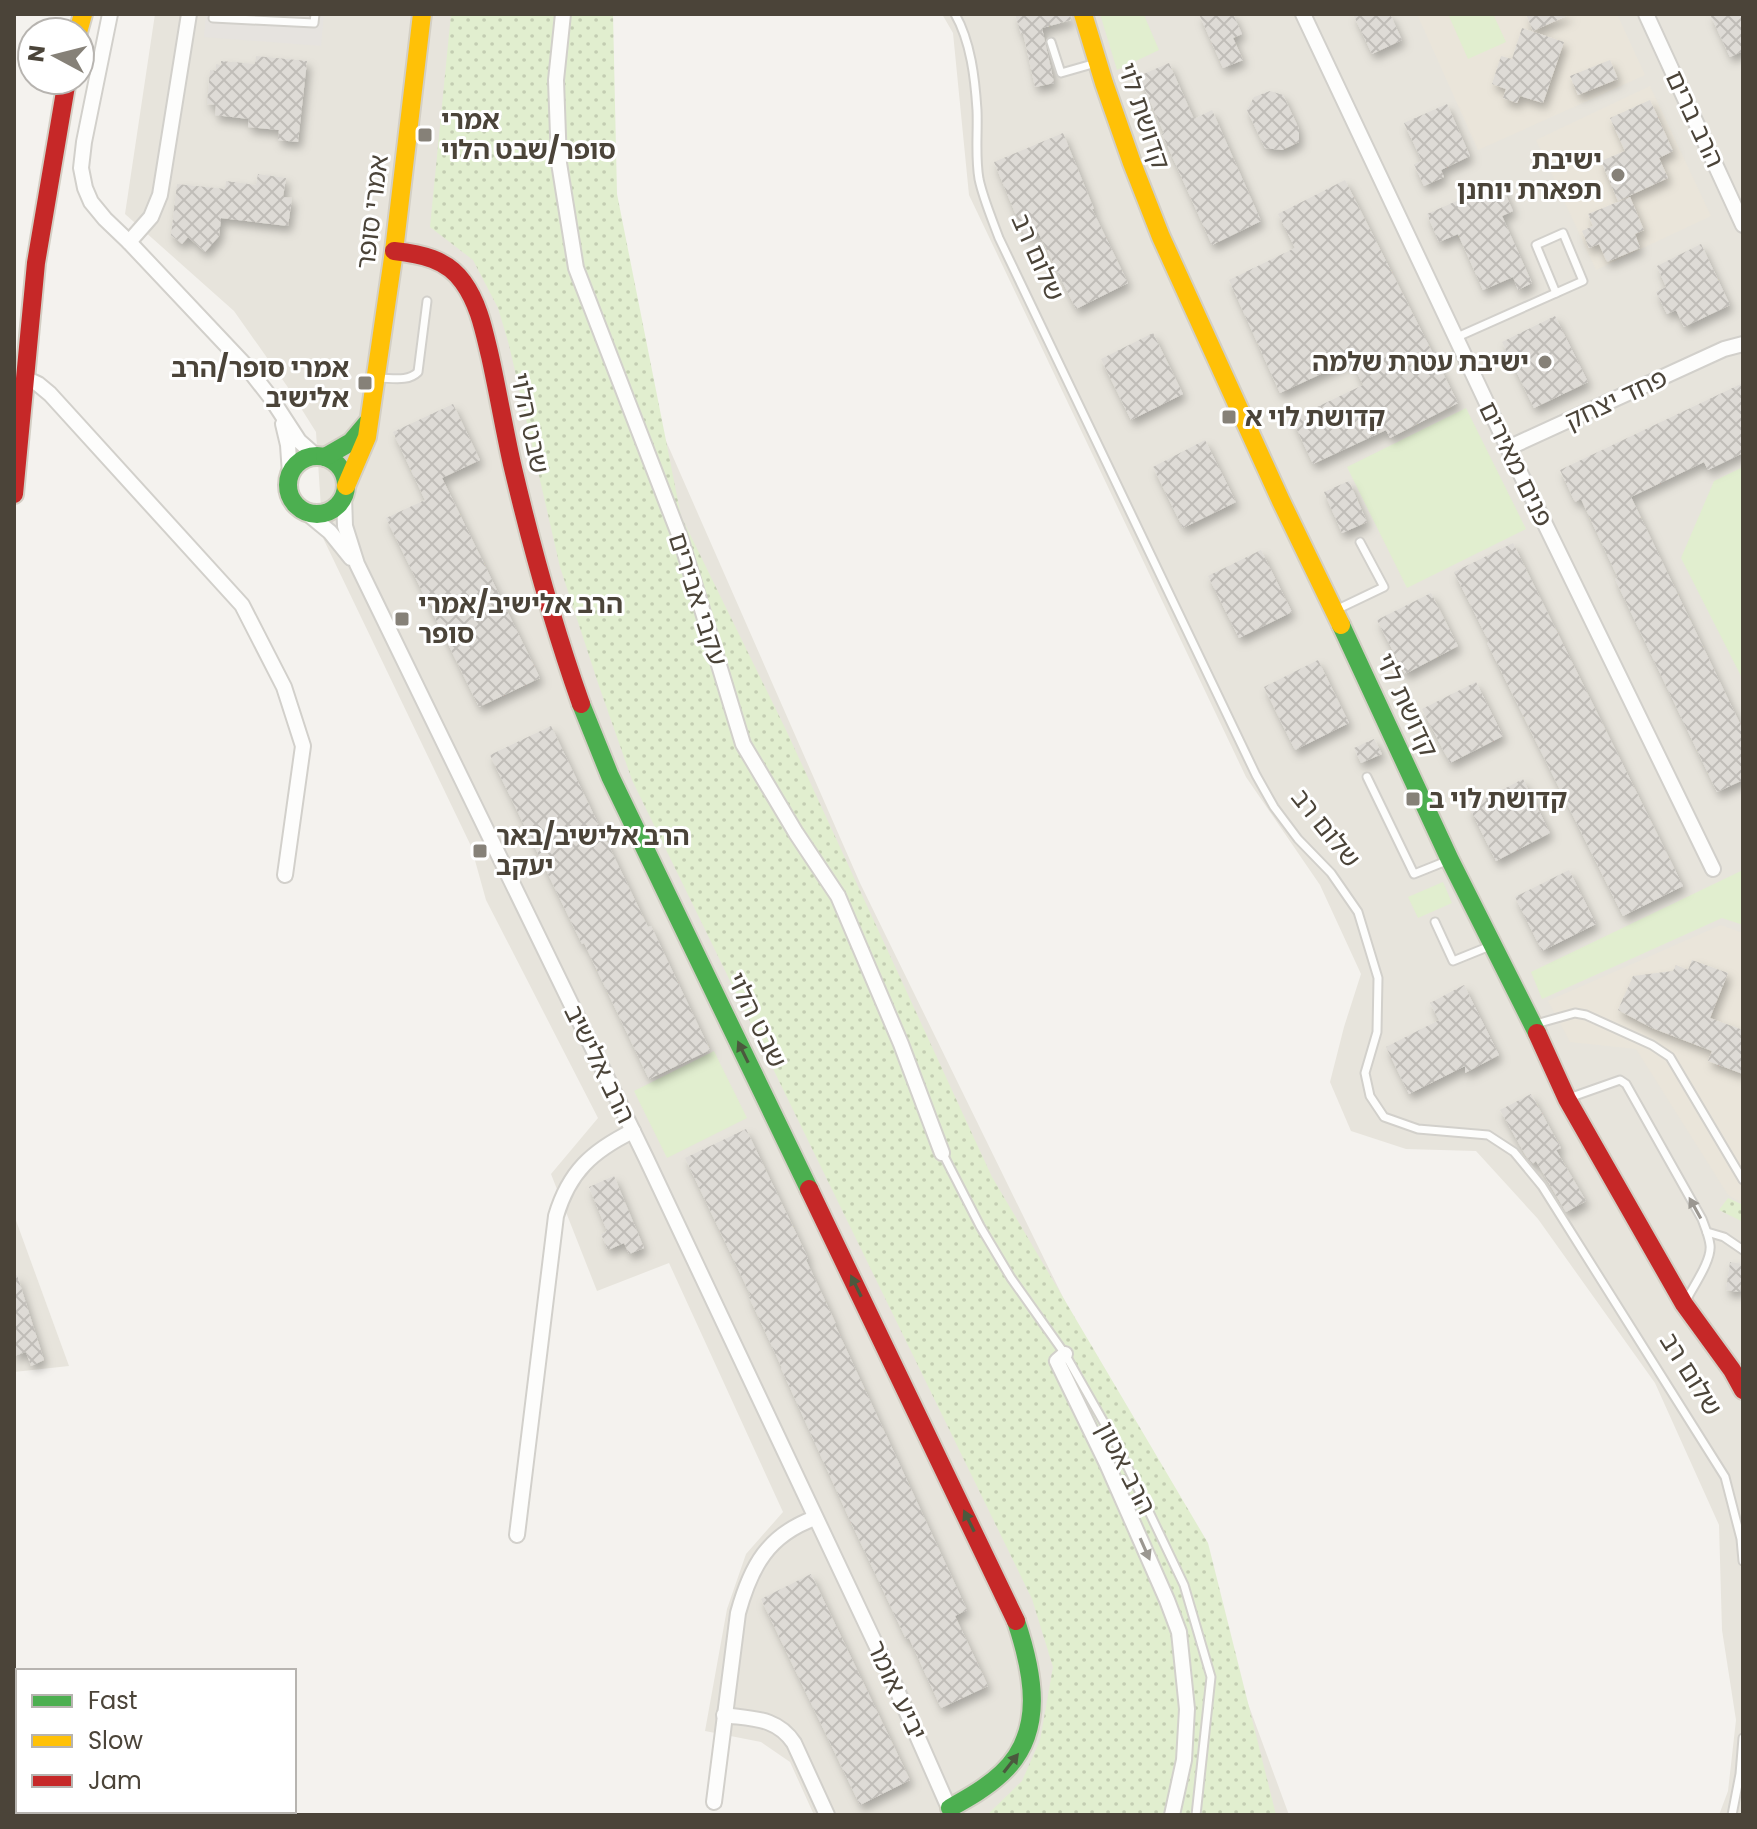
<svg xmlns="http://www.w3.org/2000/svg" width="1757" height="1829" viewBox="0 0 1757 1829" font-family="Poppins,'Noto Sans Hebrew',sans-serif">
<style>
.residential{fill:#e7e4dc}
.education{fill:#eae5da}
.grass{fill:url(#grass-dots)}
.park{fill:#e1eecf}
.parking{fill:#e6e3df}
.building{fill:url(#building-cross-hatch);filter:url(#shadow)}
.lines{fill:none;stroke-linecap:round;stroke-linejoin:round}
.lane-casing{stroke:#d2d0cb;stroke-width:11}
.street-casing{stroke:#d2d0cb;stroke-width:18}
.fast-casing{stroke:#d3cfc5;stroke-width:22}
.slow-casing{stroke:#d3cfc5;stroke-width:22}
.jam-casing{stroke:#d3cfc5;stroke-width:22}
.lane{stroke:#fdfdfc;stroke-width:7}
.street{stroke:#fdfdfc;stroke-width:14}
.fast{stroke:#4caf50;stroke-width:18}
.slow{stroke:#ffc107;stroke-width:18}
.jam{stroke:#c62828;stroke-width:18}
.oneway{fill:#4b593e}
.oneway2{fill:#9b9791}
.poi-dot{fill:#868178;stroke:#fff;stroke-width:3}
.labels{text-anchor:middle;stroke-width:6;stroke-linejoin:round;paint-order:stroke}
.street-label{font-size:26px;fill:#4b4439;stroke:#fff}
.poi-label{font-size:26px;font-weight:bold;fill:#4b4439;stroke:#fff;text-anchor:start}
</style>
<defs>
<pattern id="grass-dots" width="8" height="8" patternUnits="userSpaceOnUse" patternTransform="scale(2)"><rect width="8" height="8" fill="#e1eecf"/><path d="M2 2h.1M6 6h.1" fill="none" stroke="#c3cdb2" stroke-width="1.8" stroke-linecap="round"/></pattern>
<pattern id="building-cross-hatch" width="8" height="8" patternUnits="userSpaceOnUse" patternTransform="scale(2)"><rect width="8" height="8" fill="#dedbd6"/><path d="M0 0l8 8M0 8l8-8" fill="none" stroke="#c0bdb8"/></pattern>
<filter id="shadow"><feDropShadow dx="3.5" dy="6" stdDeviation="4" flood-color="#0004"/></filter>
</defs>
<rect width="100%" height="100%" fill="#f4f2ee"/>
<!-- residential -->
<g class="residential">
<polygon points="155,14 581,14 627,352 860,883 1205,1587 1289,1815 814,1815 790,1762 761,1742 705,1731 727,1609 746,1554 783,1512 669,1263 597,1291 551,1174 598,1118 486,900 471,846 323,538 316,432 287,386 234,311 125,214"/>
<polygon points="942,14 1743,14 1743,1815 1719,1815 1728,1791 1736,1720 1722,1630 1719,1525 1655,1383 1538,1219 1476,1151 1406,1149 1351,1131 1330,1082 1344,1027 1361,974 1320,885 1246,777 969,195 953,33"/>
<polygon points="14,1215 69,1366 14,1372"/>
</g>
<!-- education -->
<g class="education">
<polygon points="1417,14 1617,14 1645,75 1478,150"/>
<polygon points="1650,86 1711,216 1596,270 1536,140"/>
<polygon points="1721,925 1743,933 1743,1203 1728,1195 1636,1049 1570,1042 1548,1001"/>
</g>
<!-- grass -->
<g class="grass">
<polygon points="451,14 613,14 617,194 681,516 786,730 992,1177 1208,1543 1276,1815 987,1815 1022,1781 1040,1740 1053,1667 1032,1599 632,780 598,683 560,567 509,345 498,308 473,260 430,227"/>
<polygon points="1728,1198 1743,1205 1743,1222 1719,1210"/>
</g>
<!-- park -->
<g class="park">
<polygon points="1100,14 1147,14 1144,15 1159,50 1117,70"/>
<polygon points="1448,14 1493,14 1506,42 1468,59"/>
<polygon points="1466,408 1526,529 1407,588 1347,467"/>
<polygon points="1743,467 1743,680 1681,558 1714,481"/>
<polygon points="1743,870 1743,925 1722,918 1542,999 1531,972"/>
<polygon points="1443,882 1452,903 1418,918 1408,897"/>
<polygon points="714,1051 747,1118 667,1158 634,1091"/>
</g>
<!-- parking -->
<polygon class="parking" points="206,14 324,14 321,46 204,37"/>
<!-- building -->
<g class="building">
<polygon points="1015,14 1070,14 1071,20 1042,28 1054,83 1035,87 1023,33 1021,34"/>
<polygon points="1199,14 1233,14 1242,34 1233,38 1243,60 1223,68"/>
<polygon points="1353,14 1390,14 1402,40 1372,54"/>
<polygon points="1526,14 1571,14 1533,31"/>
<polygon points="1710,14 1743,14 1743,51 1730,57"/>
<polygon points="1522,28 1564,42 1543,103 1520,96 1517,103 1503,98 1506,89 1492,84 1501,56 1512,59"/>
<polygon points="256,56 307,61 298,142 278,140 279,130 248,127 249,119 215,115 216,105 207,104 210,70 216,71 216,64 221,65 221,61 255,64"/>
<polygon points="1610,60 1618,79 1578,95 1570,76"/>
<polygon points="1169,63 1194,119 1212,110 1261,221 1212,245 1162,134 1164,133 1139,76"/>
<polygon points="1270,91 1283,95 1299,129 1299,142 1282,150 1265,148 1247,110 1254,97"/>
<polygon points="1650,100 1673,151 1659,158 1668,178 1618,201 1601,161 1625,151 1610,118"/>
<polygon points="1447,104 1470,156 1441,170 1444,177 1424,186 1414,164 1422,161 1404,123"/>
<polygon points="1063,133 1094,209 1092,209 1128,283 1076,309 1038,232 1025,237 994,162"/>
<polygon points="258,174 286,178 283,197 292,198 288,226 221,218 219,236 205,252 188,237 182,244 171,235 177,184 225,189 226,181 256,185"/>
<polygon points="1345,180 1458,403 1390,438 1386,430 1313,464 1292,419 1363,385 1351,360 1280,393 1229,280 1295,248 1278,214"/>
<polygon points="1500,182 1513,211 1502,216 1532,283 1518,290 1513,277 1483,290 1458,234 1439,242 1427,214"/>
<polygon points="1630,197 1644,230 1635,234 1640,248 1607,262 1599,244 1589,248 1582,231 1593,226 1588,214"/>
<polygon points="1701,244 1730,305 1684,327 1676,310 1667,314 1656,292 1666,287 1657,266"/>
<polygon points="1555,316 1588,382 1534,408 1502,342"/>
<polygon points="1153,333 1183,394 1131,420 1101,359"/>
<polygon points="1743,383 1743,453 1708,470 1704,462 1631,497 1743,730 1743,780 1717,792 1615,579 1618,578 1581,499 1575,502 1560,470"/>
<polygon points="453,404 480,460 442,478 540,678 479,707 386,518 425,500 393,432"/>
<polygon points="1205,440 1236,502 1183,528 1153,467"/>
<polygon points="1349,481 1367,522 1342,533 1324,492"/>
<polygon points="1513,543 1683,886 1623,916 1487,643 1489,642 1454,572"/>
<polygon points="1261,550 1292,612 1239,638 1208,576"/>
<polygon points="1431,593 1458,646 1405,674 1377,620"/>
<polygon points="1318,660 1349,723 1295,750 1264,687"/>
<polygon points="1476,682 1503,736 1450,763 1422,709"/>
<polygon points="551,726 648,927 651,926 710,1050 649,1079 584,943 582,944 490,755"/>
<polygon points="1374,739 1382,754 1361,763 1354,748"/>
<polygon points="1523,779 1550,833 1496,861 1469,807"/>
<polygon points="1569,870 1596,924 1542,951 1515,897"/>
<polygon points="1692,960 1728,973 1710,1018 1743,1030 1743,1074 1708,1061 1712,1051 1652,1028 1618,1010 1633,976 1673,971 1676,965 1688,970"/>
<polygon points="1464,985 1499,1055 1465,1073 1465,1066 1409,1094 1386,1047 1439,1020 1430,1003"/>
<polygon points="1531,1094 1561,1148 1556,1150 1586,1201 1566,1212 1536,1161 1532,1164 1526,1156 1500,1110"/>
<polygon points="746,1129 808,1258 806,1260 836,1324 835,1325 967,1610 955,1616 988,1686 941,1708 909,1638 906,1639 849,1518 781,1368 782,1368 749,1297 751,1296 685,1158"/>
<polygon points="614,1176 644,1248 629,1254 624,1243 608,1250 601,1234 607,1231 589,1187"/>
<polygon points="1730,1262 1743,1264 1740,1292 1726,1290"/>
<polygon points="17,1275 44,1360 31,1366 26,1352 14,1356 14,1276"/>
<polygon points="811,1574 910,1780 860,1805 761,1599"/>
</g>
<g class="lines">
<!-- lane casing -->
<g class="lane-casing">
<g id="lane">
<path d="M955,14C971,42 975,79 977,110C978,133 975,156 979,179C983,198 992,219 999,238L1256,775L1274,807L1298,839L1331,873L1358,912L1378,978L1377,1032L1365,1073L1370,1096L1384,1117L1418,1129L1488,1135L1514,1152L1542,1186L1725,1477L1741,1539L1743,1561"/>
<polyline points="213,18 314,23 315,14"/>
<polyline points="1051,42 1061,73 1096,63"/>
<polygon points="1563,233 1583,281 1556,293 1536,245"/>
<polyline points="1455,338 1556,293"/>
<path d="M379,378C392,378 408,382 418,372L427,301"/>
<polyline points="1338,609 1384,587 1360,542"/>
<polyline points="1367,777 1414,874 1449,860"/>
<polyline points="1435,922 1453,961 1490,946"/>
<polyline points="1536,1024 1575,1013 1586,1015 1652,1045 1670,1057 1743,1180"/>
<path d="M1569,1098L1620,1080L1626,1084L1702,1219C1705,1227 1709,1236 1710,1245C1712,1260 1694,1285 1687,1299"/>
<polyline points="943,1154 980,1226 1011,1278 1065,1354 1119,1449 1184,1585 1211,1677 1196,1815"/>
<polyline points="1707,1232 1724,1237 1743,1250"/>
<polyline points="1732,1815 1740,1774 1743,1738"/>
</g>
</g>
<!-- street casing -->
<g class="street-casing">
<g id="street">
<polyline points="110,14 84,142 81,168 85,188 91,202 105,219 129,242 246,366 271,398 299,441 316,456"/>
<polyline points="563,14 556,80 559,163 576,268 680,537 743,744 796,833 838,896 901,1044 942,1153"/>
<polyline points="1303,14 1508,448 1713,869"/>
<polyline points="1646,14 1743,225"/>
<polyline points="129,242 151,217 160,195 189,14"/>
<polyline points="25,378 38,384 50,394 242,605 284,687 303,746 285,875"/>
<polyline points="283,424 288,445 290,474"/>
<polyline points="1508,448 1724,349 1743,344"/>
<polyline points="344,496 345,526 357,564 646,1158 893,1681 952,1815"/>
<polyline points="307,513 330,532 351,558"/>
<polyline points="1065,1354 1057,1361 1107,1464 1167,1600 1179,1632 1187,1709 1184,1760 1172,1815"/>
<path d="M517,1535L556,1216C569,1172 592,1151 633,1131"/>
<path d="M724,1715C752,1719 777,1717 794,1743L827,1815"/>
<path d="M714,1802L738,1613C751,1566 768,1535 815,1518"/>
</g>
</g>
<!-- fast casing -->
<g class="fast-casing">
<g id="fast">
<circle cx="317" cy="485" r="29"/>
<polyline points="325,457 351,442 367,423"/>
<polyline points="1341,625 1450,860 1537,1033"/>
<polyline points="581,704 610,776 809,1189"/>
<path d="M950,1808C968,1798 986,1788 1002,1773C1046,1732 1033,1672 1016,1621"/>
</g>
</g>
<!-- slow casing -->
<g class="slow-casing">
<g id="slow">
<polyline points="1083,14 1104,83 1132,163 1161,237 1281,501 1341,625"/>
<polyline points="78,32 83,14"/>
<polyline points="346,486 367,437 394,251 422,14"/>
</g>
</g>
<!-- jam casing -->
<g class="jam-casing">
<g id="jam">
<path d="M394,251C421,254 447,259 463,282C479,304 484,331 490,356C498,392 504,428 512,464C531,545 553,625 581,704"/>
<polyline points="14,494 36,263 67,80"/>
<polyline points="1537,1033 1567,1099 1684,1304 1732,1370 1743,1390"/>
<polyline points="809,1189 1016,1621"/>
</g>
</g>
<!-- lane -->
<use href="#lane" class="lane"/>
<!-- street -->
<use href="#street" class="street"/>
<!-- fast -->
<use href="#fast" class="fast"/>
<!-- slow -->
<use href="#slow" class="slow"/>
<!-- jam -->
<use href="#jam" class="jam"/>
</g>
<!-- one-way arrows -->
<defs><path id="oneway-solid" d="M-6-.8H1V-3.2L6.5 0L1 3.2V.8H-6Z" transform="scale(2)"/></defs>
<g class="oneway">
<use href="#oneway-solid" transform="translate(743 1052) rotate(-116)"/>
<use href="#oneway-solid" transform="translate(856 1286) rotate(-116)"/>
<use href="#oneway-solid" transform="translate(969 1521) rotate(-116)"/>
<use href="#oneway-solid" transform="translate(1011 1763) rotate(-52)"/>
</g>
<g class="oneway2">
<use href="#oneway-solid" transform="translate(1695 1208) rotate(-119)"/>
<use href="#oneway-solid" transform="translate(1145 1549) rotate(66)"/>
</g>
<!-- markers -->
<g class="poi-dot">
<rect x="417" y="127" width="16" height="16" rx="4"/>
<circle cx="1618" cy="175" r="8"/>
<circle cx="1545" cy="362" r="8"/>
<rect x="357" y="375" width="16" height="16" rx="4"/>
<rect x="1221" y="409" width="16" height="16" rx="4"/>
<rect x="394" y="611" width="16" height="16" rx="4"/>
<rect x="1405" y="791" width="16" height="16" rx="4"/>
<rect x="472" y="843" width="16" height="16" rx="4"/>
</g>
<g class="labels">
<!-- street labels -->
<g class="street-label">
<text transform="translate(1144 116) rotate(71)" y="9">קדושת לוי</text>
<text transform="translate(1695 119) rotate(65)" y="9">הרב ברים</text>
<text transform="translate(372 212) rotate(-83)" y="9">אמרי סופר</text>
<text transform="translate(1038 257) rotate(66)" y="9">שלום רב</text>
<text transform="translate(1616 399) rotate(-25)" y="9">פחד יצחק</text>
<text transform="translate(530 423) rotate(78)" y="9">שבט הלוי</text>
<text transform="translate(1516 464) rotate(64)" y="9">פנים מאירים</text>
<text transform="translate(698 599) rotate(72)" y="9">עקבי אבירים</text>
<text transform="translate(1407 705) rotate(65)" y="9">קדושת לוי</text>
<text transform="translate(1326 828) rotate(51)" y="9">שלום רב</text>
<text transform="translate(757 1020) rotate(64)" y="9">שבט הלוי</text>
<text transform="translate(600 1064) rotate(64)" y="9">הרב אלישיב</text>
<text transform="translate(1691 1374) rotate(58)" y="9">שלום רב</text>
<text transform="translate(1126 1468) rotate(63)" y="9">הרב אטון</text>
<text transform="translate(897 1690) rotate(65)" y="9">יביע אומר</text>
</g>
<!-- poi labels -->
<g class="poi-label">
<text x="441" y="129">אמרי<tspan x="441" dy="30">סופר/שבט הלוי</tspan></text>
<text x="1602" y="169" text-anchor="end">ישיבת<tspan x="1602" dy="30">תפארת יוחנן</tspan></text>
<text x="1529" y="371" text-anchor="end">ישיבת עטרת שלמה</text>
<text x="349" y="377" text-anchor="end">אמרי סופר/הרב<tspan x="349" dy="30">אלישיב</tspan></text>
<text x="1245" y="426">קדושת לוי א</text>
<text x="418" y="613">הרב אלישיב/אמרי<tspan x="418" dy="30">סופר</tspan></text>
<text x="1429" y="808">קדושת לוי ב</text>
<text x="496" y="845">הרב אלישיב/באר<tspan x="496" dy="30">יעקב</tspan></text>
</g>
</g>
<!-- border -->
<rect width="1757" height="1829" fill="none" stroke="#4b4439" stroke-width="32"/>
<!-- legend -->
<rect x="16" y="1669" width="280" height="144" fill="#ffffff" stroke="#b7b4b0" stroke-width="2"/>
<rect x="32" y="1695" width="40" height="12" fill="#4caf50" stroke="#b7b4b0" stroke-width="2"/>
<text x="88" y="1709" font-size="24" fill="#4b4439">Fast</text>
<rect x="32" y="1735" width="40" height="12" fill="#ffc107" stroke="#b7b4b0" stroke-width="2"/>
<text x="88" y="1749" font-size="24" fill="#4b4439">Slow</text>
<rect x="32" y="1775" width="40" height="12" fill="#c62828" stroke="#b7b4b0" stroke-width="2"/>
<text x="88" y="1789" font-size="24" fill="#4b4439">Jam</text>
<!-- north arrow -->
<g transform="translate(56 56) rotate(277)"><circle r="38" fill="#ffffff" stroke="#b7b4b0" stroke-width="2"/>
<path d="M0-6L14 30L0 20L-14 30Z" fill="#868178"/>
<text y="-12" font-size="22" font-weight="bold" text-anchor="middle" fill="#4b4439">N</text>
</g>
</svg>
